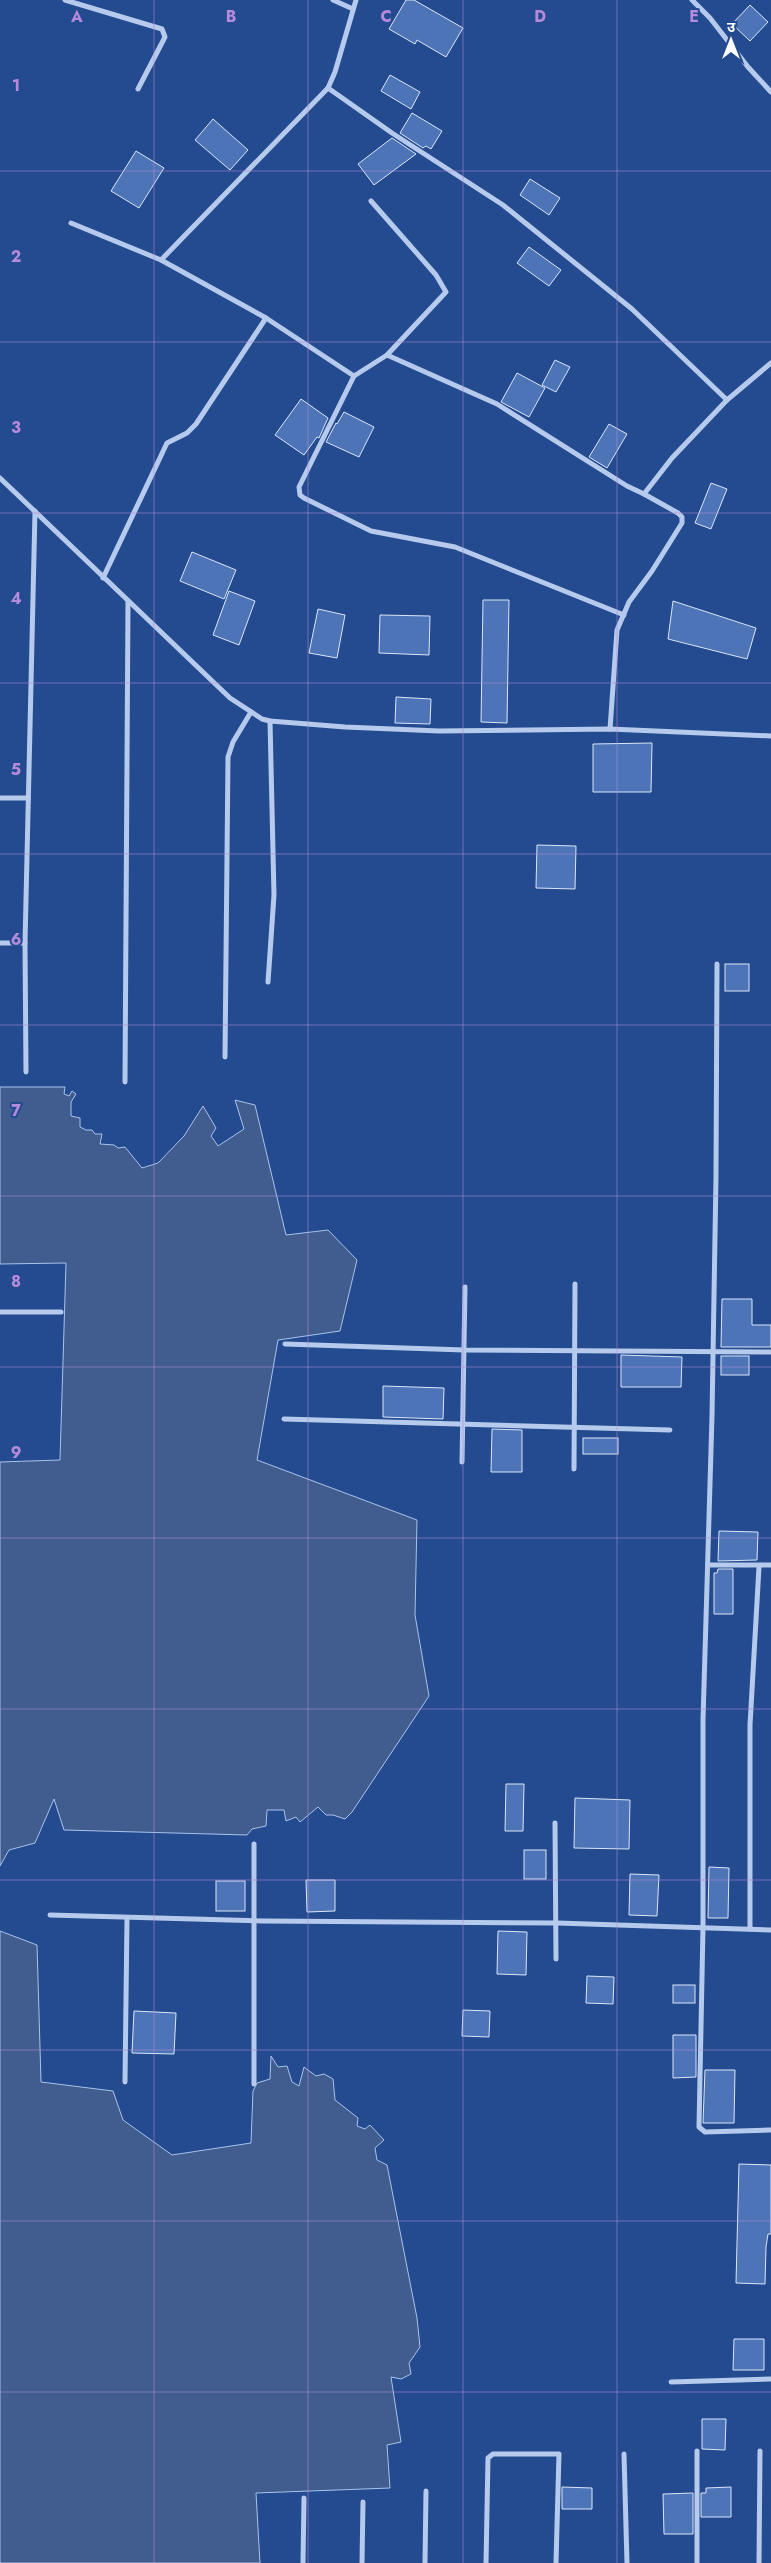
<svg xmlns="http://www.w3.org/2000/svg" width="771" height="2563" viewBox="0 0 771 2563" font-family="Jost,'Noto Sans Devanagari',sans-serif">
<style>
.water{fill:#415d8f;stroke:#a9c3ec}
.building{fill:#4c74b6;stroke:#dae6f9}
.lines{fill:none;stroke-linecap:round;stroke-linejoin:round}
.minor{stroke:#b5caec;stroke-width:5}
.grid{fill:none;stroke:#b68bdc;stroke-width:1;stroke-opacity:0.55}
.grid-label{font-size:16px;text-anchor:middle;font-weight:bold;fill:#b68bdc;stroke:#244b8f;stroke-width:4;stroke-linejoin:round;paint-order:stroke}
</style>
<rect width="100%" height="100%" fill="#244b8f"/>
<!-- water -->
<g class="water">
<polygon points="0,1087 65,1087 64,1094 69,1096 72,1091 76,1094 71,1102 71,1116 80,1118 80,1127 86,1130 92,1130 95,1134 102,1134 100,1144 114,1145 118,1148 125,1147 142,1168 158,1163 184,1136 203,1106 216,1128 211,1136 218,1146 244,1129 235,1100 255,1105 286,1235 328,1230 357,1260 340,1331 278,1340 257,1460 417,1520 415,1615 429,1696 352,1812 345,1819 333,1815 326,1815 318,1807 300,1822 296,1817 286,1821 284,1810 267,1810 266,1826 252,1829 247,1835 64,1830 54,1799 35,1843 9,1850 0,1866 0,1462 60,1460 66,1263 0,1264"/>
<polygon points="0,1931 37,1945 41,2082 113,2091 123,2120 172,2155 251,2143 253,2091 257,2083 270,2079 271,2056 278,2067 287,2066 292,2082 299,2086 304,2067 316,2076 324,2074 333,2079 335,2100 358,2118 357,2126 365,2129 370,2125 384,2140 375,2148 377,2160 387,2165 417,2318 420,2347 409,2363 411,2374 401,2379 391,2377 401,2442 387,2445 390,2488 256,2493 260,2563 0,2563"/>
</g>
<!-- building -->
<g class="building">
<polygon points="406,0 414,0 463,28 446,57 417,40 415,44 389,29"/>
<polygon points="750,5 768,22 750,41 732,24"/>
<polygon points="390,75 420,92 411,109 381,91"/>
<polygon points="412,113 442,131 431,149 426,146 423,148 400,133"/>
<polygon points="213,119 248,150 230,170 195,140"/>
<polygon points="392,138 416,154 374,185 358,164"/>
<polygon points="136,151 164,168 139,208 111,191"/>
<polygon points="530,179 560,198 549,215 520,195"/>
<polygon points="529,247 561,270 549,286 517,263"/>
<polygon points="555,360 570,367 556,392 542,385"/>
<polygon points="517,373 545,388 529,417 501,402"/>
<polygon points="301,399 328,418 319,438 317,437 304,455 275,435"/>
<polygon points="344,412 374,427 359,457 326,442 336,423 337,424"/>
<polygon points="609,424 627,434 607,468 589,457"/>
<polygon points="711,483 727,489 711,529 695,523"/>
<polygon points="192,552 236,570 224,599 180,581"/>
<polygon points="229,591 255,601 239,645 213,635"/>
<polygon points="483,600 509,600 507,723 481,722"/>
<polygon points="673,601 756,628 747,659 668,639"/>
<polygon points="318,609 345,615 337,658 309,653"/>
<polygon points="380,615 430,616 429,655 379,653"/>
<polygon points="396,697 431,699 430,724 395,723"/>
<polygon points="652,743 651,792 593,792 593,744"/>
<polygon points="537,845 576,846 575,889 536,888"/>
<rect x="725" y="964" width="24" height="27"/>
<polygon points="722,1299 752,1299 752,1325 771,1325 771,1347 721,1347"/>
<polygon points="621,1355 682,1357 681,1387 621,1387"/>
<rect x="721" y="1356" width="28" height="19"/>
<polygon points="383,1386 444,1388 443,1419 383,1417"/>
<polygon points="492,1429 522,1430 522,1472 491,1472"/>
<rect x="583" y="1438" width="35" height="16"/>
<polygon points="719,1531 758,1532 757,1560 718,1561"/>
<polygon points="718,1569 733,1569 733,1614 714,1614 714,1573 717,1573"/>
<polygon points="506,1784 524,1784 523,1831 505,1831"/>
<polygon points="575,1798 630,1800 629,1849 574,1848"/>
<rect x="524" y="1850" width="22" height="29"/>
<polygon points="709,1867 729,1868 728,1918 708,1918"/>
<polygon points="630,1874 659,1875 657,1916 629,1915"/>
<polygon points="306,1880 335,1880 335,1911 307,1912"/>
<rect x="216" y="1881" width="29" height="30"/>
<polygon points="498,1931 527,1932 526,1975 497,1974"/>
<polygon points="587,1976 614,1977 613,2004 586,2003"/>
<rect x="673" y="1985" width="22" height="18"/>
<polygon points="463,2010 490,2011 489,2037 462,2036"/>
<polygon points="134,2011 176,2013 174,2054 132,2053"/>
<polygon points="673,2035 696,2035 696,2077 673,2078"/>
<polygon points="705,2070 735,2070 734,2123 703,2123"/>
<polygon points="739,2164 771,2165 771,2234 768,2234 766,2247 765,2284 736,2283"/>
<polygon points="734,2339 764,2339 764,2370 733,2370"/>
<polygon points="702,2419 726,2419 725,2450 702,2449"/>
<polygon points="562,2487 592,2488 592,2509 562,2509"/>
<polygon points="731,2487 731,2517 701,2517 701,2493 706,2493 706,2488"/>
<polygon points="693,2493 693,2534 664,2534 663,2494"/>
</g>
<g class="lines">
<!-- minor -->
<g class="minor">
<polyline points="65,0 162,29 165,37 138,89"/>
<polyline points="333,0 353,9"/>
<polyline points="692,0 710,18 748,67 771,92"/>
<polyline points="328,88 392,133 503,205 632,309 727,400"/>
<polyline points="71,223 161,260 328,88 335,72 356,0"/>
<polyline points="161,260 266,318 354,376 299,487 300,495 304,498 371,531 455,547 624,615"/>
<polyline points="387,355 497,404 627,486 644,494 672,458 727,400 771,363"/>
<polyline points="354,376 387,355 446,292 436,275 371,201"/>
<polyline points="0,478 230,698 262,719 270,721 345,727 439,731 610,729 771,736"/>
<polyline points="103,578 167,443 187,433 196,424 266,318"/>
<polyline points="610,729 617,630 629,602 652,571 682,523 682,517 678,513 644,494"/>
<polyline points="0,798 28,798"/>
<polyline points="0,943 25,943"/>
<polyline points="717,964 716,1176 712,1416 703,1720 703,1927 699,2127 705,2132 771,2130"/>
<polyline points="268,982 274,895 270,721"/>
<polyline points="225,1057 228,757 233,742 251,712"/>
<polyline points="26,1072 25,943 35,511"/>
<polyline points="125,1082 128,602"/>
<polyline points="0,1312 61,1312"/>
<polyline points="285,1344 464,1350 771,1352"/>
<polyline points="284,1419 670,1430"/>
<polyline points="462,1462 465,1287"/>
<polyline points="574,1469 575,1284"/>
<polyline points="708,1565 771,1565"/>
<polyline points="555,1823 556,1959"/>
<polyline points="254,1844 254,2084"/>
<polyline points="50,1915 264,1921 557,1923 771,1930"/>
<polyline points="750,1929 750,1725 759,1567"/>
<polyline points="125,2082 127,1918"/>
<polyline points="671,2382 771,2379"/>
<polyline points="697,2451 697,2563"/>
<polyline points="624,2454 627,2563"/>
<polyline points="303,2563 304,2498"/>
<polyline points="362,2563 363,2502"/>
<polyline points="425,2563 426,2491"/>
<polyline points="486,2563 488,2458 493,2454 559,2454 556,2563"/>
<polyline points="759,2563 760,2451"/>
</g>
</g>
<!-- grid -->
<path class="grid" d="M154,0V2563M308,0V2563M463,0V2563M617,0V2563M0,171H771M0,342H771M0,513H771M0,683H771M0,854H771M0,1025H771M0,1196H771M0,1367H771M0,1538H771M0,1709H771M0,1880H771M0,2050H771M0,2221H771M0,2392H771"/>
<g class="grid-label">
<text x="77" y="22">A</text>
<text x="231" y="22">B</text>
<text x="386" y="22">C</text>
<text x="540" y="22">D</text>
<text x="694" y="22">E</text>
<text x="16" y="91">1</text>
<text x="16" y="262">2</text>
<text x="16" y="433">3</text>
<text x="16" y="604">4</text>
<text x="16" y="775">5</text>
<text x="16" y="945">6</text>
<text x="16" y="1116">7</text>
<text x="16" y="1287">8</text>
<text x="16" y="1458">9</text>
</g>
<!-- north arrow -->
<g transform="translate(731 40)" stroke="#244b8f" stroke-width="4" paint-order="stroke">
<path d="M0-4L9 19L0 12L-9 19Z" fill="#ffffff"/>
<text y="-8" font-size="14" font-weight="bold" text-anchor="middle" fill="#ffffff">उ</text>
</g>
</svg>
